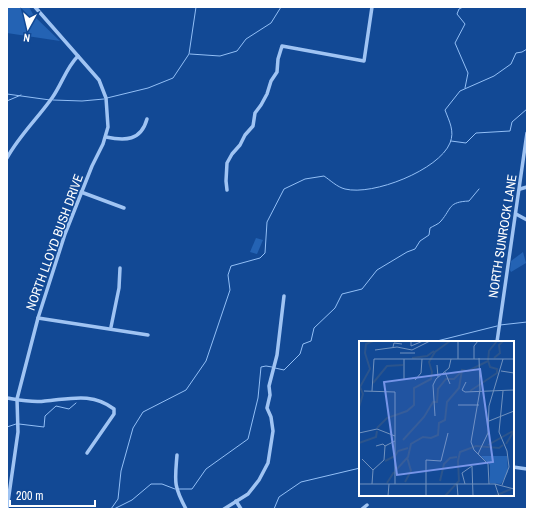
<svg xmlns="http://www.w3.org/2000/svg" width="534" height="516" viewBox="0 0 534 516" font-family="'Archivo Narrow',sans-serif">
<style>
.green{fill:#2463b4}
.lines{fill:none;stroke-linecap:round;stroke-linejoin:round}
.stream{stroke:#92bff6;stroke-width:1}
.minor{stroke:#a0c4f3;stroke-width:3.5}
.labels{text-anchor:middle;stroke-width:3;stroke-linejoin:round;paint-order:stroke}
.street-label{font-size:13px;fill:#fff;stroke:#124995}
.inset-river{fill:none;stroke:#2b548c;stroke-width:2}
.inset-road{fill:none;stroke:#7192bf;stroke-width:1}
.view{fill:#7795e8;fill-opacity:0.15;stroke:#7795e8;stroke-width:2}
.inset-edge{fill:none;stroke:#fff;stroke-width:2}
</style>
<rect width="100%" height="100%" fill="#124995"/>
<!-- green -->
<g class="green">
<polygon points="7,7 29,7 34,16 60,41 7,33"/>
<polygon points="256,238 263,240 257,254 250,252"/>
<polygon points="523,252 526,263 511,272 510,270 511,261"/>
</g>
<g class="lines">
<!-- stream -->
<g class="stream">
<polyline points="463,7 459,9 457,14 465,24 455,43 468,73 465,88"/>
<polyline points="190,54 220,56 237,51 246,39 271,23 281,7"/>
<polyline points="7,94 50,100"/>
<polyline points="107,98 148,88 173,78 189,54 196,7"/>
<polyline points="53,100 82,101 104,99"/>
<polyline points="7,101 21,95"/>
<polyline points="451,141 466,143 476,133 510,131 512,122 527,109"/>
<polyline points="500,325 527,322"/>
<polyline points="433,342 497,326"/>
<path d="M275,368L284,370L300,354L303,344L311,341L314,328L335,308L342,294L362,289L377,270L407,252L415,249L420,241L429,235L430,228C433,226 439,224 441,221C452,208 448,202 469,201L479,189"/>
<polyline points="19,424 44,427 45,416 56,406 69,409 76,403"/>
<polyline points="7,427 16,424"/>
<polyline points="178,489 192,489 206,469 248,439 258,398 261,367 266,366 272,367"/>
<path d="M111,509L118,499L121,471L133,428L143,412L186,390L206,361L230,290L228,275L231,266L260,258L265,253L267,222L284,189L305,179L324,176C330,180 337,187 345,189C373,196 439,170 450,143C455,131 449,121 445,110L460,91L494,76L511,64L516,53L522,52L527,49"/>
<polyline points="114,509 132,500 151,484 162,484 175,489"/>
<polyline points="274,509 279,497 301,482 360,468"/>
</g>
<!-- minor -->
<g class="minor">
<path d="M106,137C125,141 141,141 147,119"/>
<path d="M7,158C19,136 37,119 52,98C62,84 66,68 78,56"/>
<polyline points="520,189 527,187"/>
<polyline points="227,190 226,181 227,163 232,154 240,145 245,135 253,126 255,113 261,105 267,94 271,81 277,72 278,59 282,46 364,61 372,7"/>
<polyline points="81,192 124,208"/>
<polyline points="516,214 527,220"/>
<polyline points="38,318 148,335"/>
<polyline points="111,327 119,288 120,268"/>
<polyline points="497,342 527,133"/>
<path d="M7,398C19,400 33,403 45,401C70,399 92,392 114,409V414L87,453"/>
<path d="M177,455C175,481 173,485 186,509"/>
<polyline points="513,467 527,469"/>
<polyline points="236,501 241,509"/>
<polyline points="7,509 18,432 17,399 38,318 65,234 92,166 103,144 108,127 106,98 99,80 35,7"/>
<polyline points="224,509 248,494 259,480 268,463 273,431 271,417 267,408 270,395 269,386 277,355 284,296"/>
<polyline points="362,509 367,505"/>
</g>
</g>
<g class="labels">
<!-- street labels -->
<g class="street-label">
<text transform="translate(502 236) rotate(-81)" y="5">NORTH SUNROCK LANE</text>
<text transform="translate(54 242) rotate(-70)" y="5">NORTH LLOYD BUSH DRIVE</text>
</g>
</g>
<!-- overview -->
<g transform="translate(359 341)">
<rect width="155" height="155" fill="#124995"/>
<path d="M122,115H148L149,131L142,143L131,142V124Z" fill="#2463b4"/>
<path class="inset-river" d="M53,17L68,15L75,10M135,17L141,12L140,4L144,0M14,42L28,25L44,24M111,50L138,32V28L131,26L129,19M0,66L4,53L1,46L11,28L6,12L7,3L14,0M18,87L28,77L48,70L55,64V47L72,38L73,31L70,21L76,11L91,0M44,99L65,76L74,61H78L79,48L87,38H95L102,31M0,102L17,96L18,90M147,103L155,90M129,104L154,90M26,120L36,115L39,110L49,107M37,129L49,116L52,103L64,96L72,97L79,94L80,82L86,79L88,61L100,47L103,29L109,30L129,20L130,10L138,0M81,140L85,123L91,117L98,116M46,141L52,130L48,116M28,142L35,131M86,155L100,140L99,120L101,111L117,105L140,107L144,104M136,155L152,148"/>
<path class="inset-road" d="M52,0V5L64,0M99,0V18M34,6L35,2L43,3M16,9L38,6L53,9L71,0M41,12H56M120,17L121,49L112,101L115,109L129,123L130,143M115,18V5L119,0M78,24L79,36M142,30L155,32M86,31L91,43M45,39V18M56,39L62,32L63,18M107,41L103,49L106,51L155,49M5,50L36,51V143M13,50L15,18H155M99,64H120M76,75L74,44L77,38L90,27L92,18M130,80L155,70M0,92L18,88L36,95M17,105L24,103L26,105L36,100M119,113L129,92L130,65L144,18M3,118L14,129M0,143H136L155,148M13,143L14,129L25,119L26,105M98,143L99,155M106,143L103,132L113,125L114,155M136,143L140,155M143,144L150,126L148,110L140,91L144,50M29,155L30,143M67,155V119L82,120L89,92"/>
<path class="view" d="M121,28L134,121L38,134L25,41Z"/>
<rect width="155" height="155" class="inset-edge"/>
</g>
<!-- border -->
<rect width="534" height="516" fill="none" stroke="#ffffff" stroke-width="16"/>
<!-- north arrow -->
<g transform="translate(28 28) rotate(188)" stroke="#124995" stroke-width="3" paint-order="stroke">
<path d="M0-3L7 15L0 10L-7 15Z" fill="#ffffff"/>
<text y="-6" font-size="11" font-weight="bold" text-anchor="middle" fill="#ffffff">N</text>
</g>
<!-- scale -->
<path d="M10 500v6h85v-6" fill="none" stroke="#ffffff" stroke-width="2"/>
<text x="16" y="500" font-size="12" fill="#ffffff" stroke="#124995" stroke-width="3" paint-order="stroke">200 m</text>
</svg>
